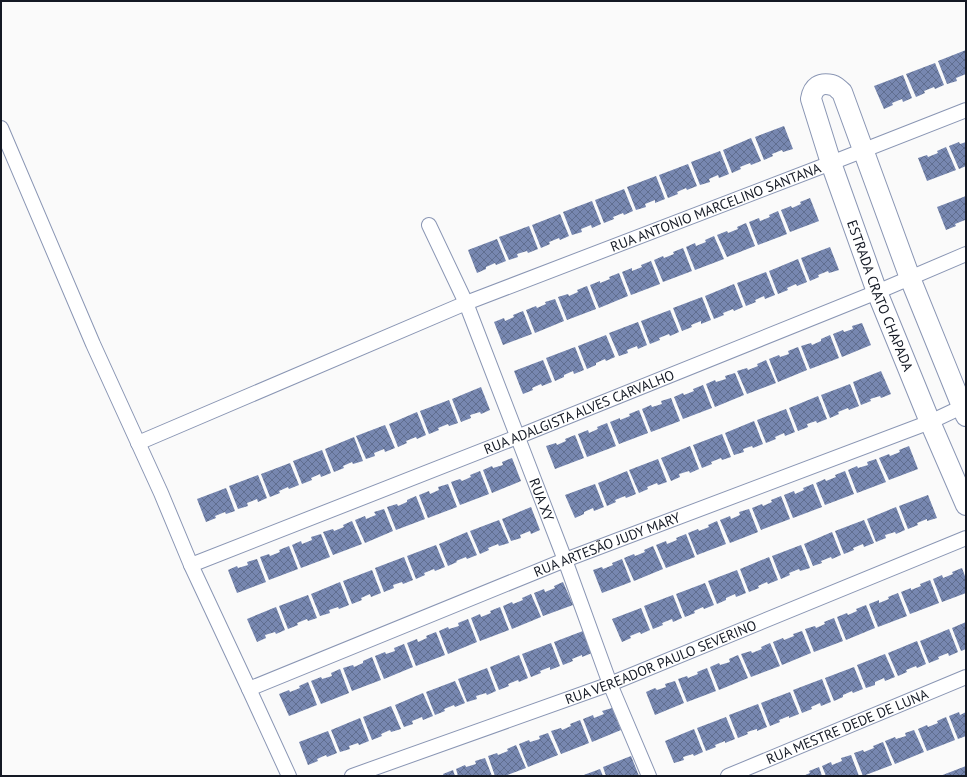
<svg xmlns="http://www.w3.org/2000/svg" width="967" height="777" font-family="'PT Sans',sans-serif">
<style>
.building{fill:url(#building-cross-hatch)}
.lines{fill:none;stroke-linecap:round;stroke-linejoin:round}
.street-casing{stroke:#8a96b4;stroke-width:16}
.secondary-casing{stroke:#8a96b4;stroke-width:22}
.street{stroke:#fff;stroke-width:14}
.secondary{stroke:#fff;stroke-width:20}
.labels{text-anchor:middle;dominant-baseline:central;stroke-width:4;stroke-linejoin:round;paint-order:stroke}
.street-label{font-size:14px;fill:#141924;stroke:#fafafa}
</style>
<defs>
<pattern id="building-cross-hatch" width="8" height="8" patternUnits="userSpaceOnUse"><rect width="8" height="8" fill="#7787b0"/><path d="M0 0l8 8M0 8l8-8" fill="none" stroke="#606e8f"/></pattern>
</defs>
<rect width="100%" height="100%" fill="#fafafa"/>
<path class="building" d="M966,50V74L956,78L957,81L947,84L938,61Z
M935,63L944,85L935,89L934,87L924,91L925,93L916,97L906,74Z
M903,75L912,98L903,102L902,99L892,103L893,105L884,109L874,86Z
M784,126L793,149L783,152L782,150L772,154L773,156L764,160L755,137Z
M751,138L761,161L751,165L750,163L740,167L741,169L732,173L723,150Z
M959,142L960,144L966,142V166L959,169L949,146Z
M946,147L956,170L927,181L918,158L927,155L928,157L938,153L937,151Z
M720,151L729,174L719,178L718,175L709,179L710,182L700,185L691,162Z
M688,164L697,186L687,190L686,188L677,192L678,194L668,198L659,175Z
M656,176L665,199L655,203V200L645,204L646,207L636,210L627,187Z
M624,189L633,211L624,215L623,213L613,217L614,219L604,223L595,200Z
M966,196V224L965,220L955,224L956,226L946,230L937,207Z
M810,198L819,221L790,232L781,210L791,206L792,208L801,204L800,202Z
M592,201L601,224L592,228L591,225L581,229L582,232L572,235L563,212Z
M778,211L787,234L758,245L749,222L759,218L760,221L770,217L769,215Z
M560,214L569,236L560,240L559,238L549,242L550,244L541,248L532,225Z
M746,223L755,246L727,257L717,235L727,231L728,233L738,229L737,227Z
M529,226L538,249L528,253L527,251L517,254L518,257L509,260L499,237Z
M714,236L724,259L695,270L686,247L695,243L696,246L706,242L705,240Z
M497,239L506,261L496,265L495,263L486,267V269L477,273L468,250Z
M830,247L839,270L829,273L828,271L818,275L819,277L810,281L801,258Z
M683,248L692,271L663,282L654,260L663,256L664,258L674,254L673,252Z
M798,259L807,282L797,286L796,284L787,288L788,290L778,294L769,271Z
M651,261L660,284L631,295L622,272L632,268V271L642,267L641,265Z
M766,272L775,295L765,299L764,296L755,300L756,302L746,306L737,283Z
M619,273L628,296L599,308L590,285L600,281V283L610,279L609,277Z
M734,284L743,307L734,311L733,309L723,313L724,315L714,319L705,296Z
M587,286L596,309L567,320L558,297L568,294L569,296L578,292L577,290Z
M702,297L711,320L701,324V321L691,325L692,327L682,331L673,308Z
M555,299L564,321L535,333L526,310L536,306L537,308L546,304L545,302Z
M670,310L679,332L670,336L669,334L659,338L660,340L650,344L641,321Z
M523,311L532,334L503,345L494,322L504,318L505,321L514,317L513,315Z
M638,322L647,345L638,349L637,346L627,350L628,353L619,356L609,333Z
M862,323L871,345L842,357L833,334L843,330L844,332L853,329L852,326Z
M606,335L615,357L606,361L605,359L596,363V365L587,369L578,346Z
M830,335L839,358L810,369L801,346L811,343L812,345L821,341V339Z
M575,347L584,370L574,374L573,371L564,375V377L555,381L546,358Z
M798,347L807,370L778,382L769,359L779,355L780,357L789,354L788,351Z
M543,360L552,382L542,386L541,384L532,388L533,390L523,394L514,371Z
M766,360L776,383L747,394L737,371L747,368L748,370L758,366L757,364Z
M881,371L891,394L881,398L880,396L870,399L871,401L861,405L853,382Z
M735,373L744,395L715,407L706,384L715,380L716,382L726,379L725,376Z
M850,384L859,406L849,410L848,408L838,412L839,414L830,418L821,395Z
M703,385L712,408L683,419L674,397L683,393L684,395L694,391L693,389Z
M481,387L490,410L481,414L480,412L470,415L471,418L461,422L452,399Z
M818,396L827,419L817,423L816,421L807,424L808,427L798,431L789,408Z
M671,398L680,421L651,432L642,409L651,405L652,407L662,404L661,401Z
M449,400L458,423L449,426L448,424L438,428L439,430L429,434L420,411Z
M786,409L795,432L785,436L784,433L775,437L776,439L766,443L757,420Z
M639,410L648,433L619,444L610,422L620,418V420L630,416L629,414Z
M417,412L426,435L417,439L416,437L406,441L407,443L398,447L389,424Z
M754,421L763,444L753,448L752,446L743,449L744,452L734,455L725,433Z
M607,423L616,446L587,457L578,434L588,430L589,433L598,429L597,427Z
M385,425L395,448L385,452L384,449L374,453L375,456L366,459L356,436Z
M722,434L731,457L722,460L721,458L711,462L712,464L702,468L693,445Z
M575,435L584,458L555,469L546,446L556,443L557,445L566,441L565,439Z
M354,437L363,461L353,464L352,462L343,466L344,468L334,472L325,449Z
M690,446L699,469L690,473L689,471L679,474L680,477L671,481L661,458Z
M909,446L918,469L889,480L879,458L889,454L890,456L900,452L899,450Z
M322,450L331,473L321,477L320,474L311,478L312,480L302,484L293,461Z
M512,458L521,481L492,493L483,470L492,466L493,468L503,465L502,462Z
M658,459L667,482L658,485L657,483L647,487L648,489L639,493L629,470Z
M876,459L886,482L857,493L848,470L857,466L858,468L868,465L867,462Z
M290,463L299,485L289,489L288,487L279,491L280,493L270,497L261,474Z
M480,471L489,494L460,505L451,482L460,479L462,481L471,477L470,475Z
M627,471L636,494L626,498L625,496L615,500L616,502L607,506L598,483Z
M845,471L854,494L825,505L816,483L825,479L826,481L836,477L835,475Z
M258,475L267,498L258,502L257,499L247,503L248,506L238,509L229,486Z
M448,484L457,507L428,518L419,495L429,491L430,494L439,490L438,487Z
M595,484L604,507L594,511L593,508L584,512V514L575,518L565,495Z
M813,484L822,507L793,518L784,495L794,491L795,494L804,490L803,488Z
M226,488L235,511L226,514L225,512L215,516L216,518L206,522L197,499Z
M928,495L937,518L927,521V519L917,523L918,525L908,529L899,506Z
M416,496L425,519L396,530L387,507L397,504L398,506L407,502V500Z
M781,496L790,519L761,530L752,508L762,504L763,506L772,502L771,500Z
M531,507L540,530L531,534L530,531L520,535L521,538L511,541L502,519Z
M896,507L905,530L896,534L895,532L885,535L886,538L876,542L867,519Z
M384,509L393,531L365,543L355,520L365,516L366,519L376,515L374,512Z
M749,509L758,532L730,543L720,520L730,516L731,519L740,515L739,512Z
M499,520L509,543L499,546L498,544L488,548L489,550L480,554L470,531Z
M864,520L874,543L864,547L863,544L853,548L854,550L844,554L835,531Z
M352,521L362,544L333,555L323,532L333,529L334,531L344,527L343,525Z
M717,521L726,544L697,555L688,533L698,529L699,531L709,527L708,525Z
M467,532L477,555L467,559L466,557L456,561L457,562L448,566L439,544Z
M832,532L841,555L832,559L831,557L821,561L822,563L813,566L804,544Z
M321,534L330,557L301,568L292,545L301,541L302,544L312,540L311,537Z
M686,534L695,557L666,568L656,545L666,541L667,544L677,540L676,538Z
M436,545L445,567L435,571L434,569L424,573L425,575L416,579L407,556Z
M801,545L810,568L800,571L799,569L789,573L790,575L781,579L772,556Z
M289,546L298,569L269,580L260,557L269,554L270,556L280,552L279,550Z
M653,546L663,569L634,581L624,558L634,554L635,556L645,552L644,550Z
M404,557L413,580L403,584L402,582L393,585L394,588L384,592L375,568Z
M769,557L778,580L768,584L767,582L758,586L759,588L749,592L740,569Z
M257,559L266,582L237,593L228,570L237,566L238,568L248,565L247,562Z
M622,559L631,582L602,593L593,570L602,567L603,569L613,565L612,563Z
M962,568L966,579V593L942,602L933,579L942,575L943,578L953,574L952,572Z
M372,570L381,593L371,597L370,594L361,598L362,600L352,604L343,581Z
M737,570L746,593L736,597L735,594L726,598V600L717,604L708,581Z
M930,580L939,603L910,614L901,592L911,588V590L921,586L920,584Z
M340,582L349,605L339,609L338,607L329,610L330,613L320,616L311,594Z
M563,582L573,605L543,616L534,593L544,589L545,592L555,588L554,586Z
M705,583L714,605L704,609L703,607L694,611L695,613L685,617L676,594Z
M898,593L907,616L878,627L869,604L879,600V603L889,599L888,597Z
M531,594L541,617L512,629L503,606L512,602L513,604L523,600L522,598Z
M308,595L317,618L308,621L307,619L297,623L298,625L288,629L279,606Z
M673,595L682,618L673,622L672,619L662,623L663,625L653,629L644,606Z
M866,605L875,628L846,640L837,617L847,613L848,615L857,611L856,609Z
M276,607L285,630L276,634L275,632L265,635L266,638L257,642L247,619Z
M500,607L509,630L480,641L471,618L480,614L481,617L491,613L490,611Z
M641,608L650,630L641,634L640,632L630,636L631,638L622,642L612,619Z
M834,618L843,641L814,652L805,629L815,626L816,628L825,624L824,622Z
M468,619L477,642L448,654L439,631L448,627L449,629L459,626L458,623Z
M966,622V649L961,651L952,628Z
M949,629L958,652L949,656L948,653L938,657L939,659L929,663L920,641Z
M583,631L592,653L582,657V655L572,659L573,661L563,665L554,642Z
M802,631L811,653L782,665L773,642L783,638L784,640L794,636L793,634Z
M436,632L445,655L416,666L407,643L417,639L418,642L427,638L426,636Z
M917,641L926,664L917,668L916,666L906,670L907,672L898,676L888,653Z
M551,643L560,666L550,670V667L540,671L541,673L531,677L522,654Z
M770,643L780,666L751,677L741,654L751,651L752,653L762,649L761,647Z
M404,644L413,667L384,679L375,656L385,652L386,654L395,651L394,648Z
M885,654L895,677L885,681L884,678L875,682V685L866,688L857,665Z
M519,655L528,678L519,682L518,680L508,684L509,686L499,690L490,667Z
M738,655L748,678L719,690L710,667L719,663L720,665L730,662L729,659Z
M372,657L381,680L352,691L343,668L353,665L354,667L363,663V661Z
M854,667L863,689L853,693L852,691L843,695V697L834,701L825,678Z
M487,668L496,691L487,695L486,693L476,696L477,699L467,702L458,679Z
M707,668L716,691L687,702L678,679L687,676L688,678L698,674L697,672Z
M340,669L349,693L321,704L311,681L321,677L322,679L332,676L331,673Z
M822,679L831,702L821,706L820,703L811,707L812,709L802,713L793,690Z
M455,681L465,703L455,707L454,705L444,709L445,711L435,715L426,692Z
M675,681L684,703L655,715L646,692L655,688L657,690L666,687L665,684Z
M308,682L317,705L289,716L279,694L289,690L290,692L300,688L299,686Z
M790,692L799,714L789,718V716L779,720L780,722L770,726L761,703Z
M423,693L433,716L423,720L422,717L412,721L413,724L404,727L395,705Z
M758,704L767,727L757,731V729L747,732L748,734L738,738L729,715Z
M391,706L401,729L391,732L390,730L381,734L382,736L372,740L363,717Z
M612,708L621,730L592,742L583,719L593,715L594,718L604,714L602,711Z
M959,712L960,715L966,712V736L958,739L949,716Z
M726,717L735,739L725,743V741L715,745L716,747L706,751L697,728Z
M946,717L955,740L927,751L918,729L927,725L928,727L938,723L937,721Z
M360,718L369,741L359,745L358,743L349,746L350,749L340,752L331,730Z
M580,720L589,743L561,754L551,731L561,728L562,730L571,726L570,724Z
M694,729L703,752L694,756L693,754L683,757L684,760L674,763L665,741Z
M914,730L924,752L895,764L885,741L895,737L896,739L906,736L905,733Z
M328,731L337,753L327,757L326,755L317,759L318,761L308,765L299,742Z
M548,733L558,755L528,767L519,744L529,740L530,742L540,739L539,736Z
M883,742L892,765L863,776L854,753L863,750L864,752L874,748L873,746Z
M516,745L526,768L505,776H495L488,756L497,753L498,755L508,751L507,749Z
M851,755L859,776H826L822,766L831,762L832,765L842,761L841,758Z
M631,756L639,776H606L603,767Z
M485,758L492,776H458L456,769L465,765L466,767L476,764L475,761Z
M966,766V776H940Z
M819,767L822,776H803L810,773L809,771Z
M600,769L603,776H581Z
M453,770L455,776H444L443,774Z"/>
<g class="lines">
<g class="street-casing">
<g id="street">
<path d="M1,128L93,344L161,493L191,565L249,689L289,776"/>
<path id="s1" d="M429,225L466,303L565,560L610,684L649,776"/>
<path id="s2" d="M138,443L466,303L831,163L966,110"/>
<path id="s3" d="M191,565L517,437L877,292L966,254"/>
<path id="s4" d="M249,689L565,560L930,422L966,405"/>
<path id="s5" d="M352,776L610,684L966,538"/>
<path id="s6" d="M728,776L966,677"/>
</g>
</g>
<g class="secondary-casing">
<g id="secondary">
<path id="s7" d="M966,416L910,278L842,92C839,90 835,85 832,85C820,82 813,87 811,99L831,163L877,292L930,422L966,505"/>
</g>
</g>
<use href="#street" class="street"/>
<use href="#secondary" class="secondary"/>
</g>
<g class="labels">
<g class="street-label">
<text stroke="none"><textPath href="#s2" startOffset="624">RUA ANTONIO MARCELINO SANTANA</textPath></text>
<text stroke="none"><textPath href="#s7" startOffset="597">ESTRADA CRATO CHAPADA</textPath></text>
<text stroke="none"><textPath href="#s3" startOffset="417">RUA ADALGISTA ALVES CARVALHO</textPath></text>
<text stroke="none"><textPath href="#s1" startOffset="297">RUA XY</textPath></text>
<text stroke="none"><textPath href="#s4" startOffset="386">RUA ARTESÃO JUDY MARY</textPath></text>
<text stroke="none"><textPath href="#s5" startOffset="329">RUA VEREADOR PAULO SEVERINO</textPath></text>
<text stroke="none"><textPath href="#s6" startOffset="129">RUA MESTRE DEDE DE LUNA</textPath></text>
</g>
</g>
<rect width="967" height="777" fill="none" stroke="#141924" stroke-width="4"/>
</svg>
